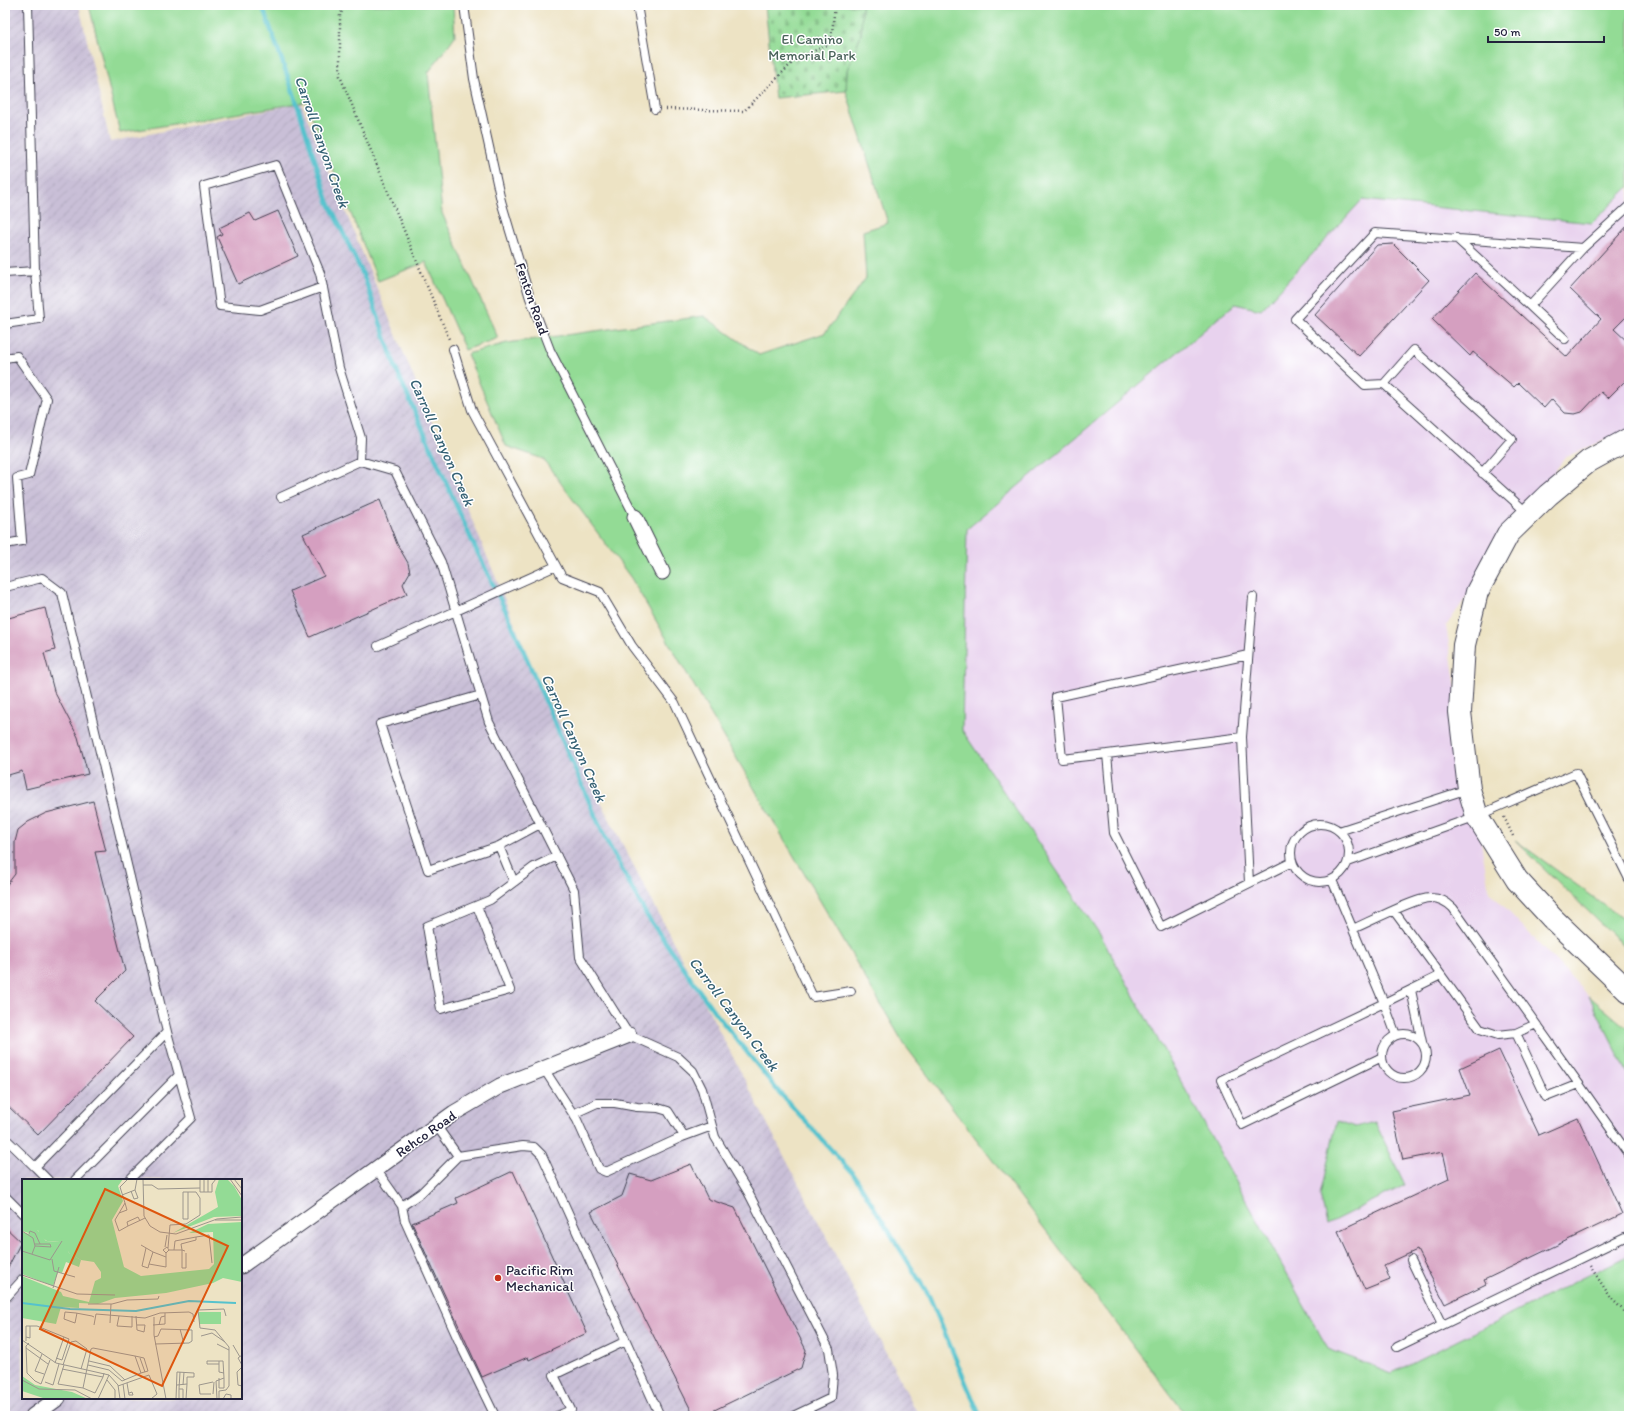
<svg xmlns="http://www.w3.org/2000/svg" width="1634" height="1421" font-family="Itim,sans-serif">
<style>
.built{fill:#e8d2ee}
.industrial{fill:url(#industrial-furrows);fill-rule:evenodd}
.grass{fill:#93db95;stroke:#5a7e68}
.cemetery{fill:url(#cemetery-stones);stroke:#5a7e68}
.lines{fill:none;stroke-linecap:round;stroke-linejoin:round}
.stream{stroke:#55c2cd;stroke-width:4.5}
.building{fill:#d59fc0}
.lane-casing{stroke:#403f50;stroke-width:10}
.street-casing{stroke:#403f50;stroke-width:17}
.secondary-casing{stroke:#403f50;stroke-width:24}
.path{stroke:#403f50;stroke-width:2.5;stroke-dasharray:1 3;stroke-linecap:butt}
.lane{stroke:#fff;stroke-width:8}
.street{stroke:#fff;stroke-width:15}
.secondary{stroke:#fff;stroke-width:22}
.poi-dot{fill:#c8321e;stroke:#fff;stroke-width:1.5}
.labels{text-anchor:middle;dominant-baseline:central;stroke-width:3;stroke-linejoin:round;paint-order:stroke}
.park-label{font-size:14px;fill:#4a635a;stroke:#fff}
.street-label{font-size:14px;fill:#22223b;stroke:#fff}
.poi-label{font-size:14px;fill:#22223b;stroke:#fff;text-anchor:start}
.water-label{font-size:15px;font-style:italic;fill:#366275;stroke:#fff}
.inset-river{fill:none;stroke:#55c2cd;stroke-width:2}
.inset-road{fill:none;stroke:#9c968d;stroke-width:1}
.view{fill:#de560e;fill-opacity:0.15;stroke:#de560e;stroke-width:2}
.inset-edge{fill:none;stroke:#22223b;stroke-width:2}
</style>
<defs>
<pattern id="industrial-furrows" width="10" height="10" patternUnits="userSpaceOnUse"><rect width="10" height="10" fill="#c9bfd7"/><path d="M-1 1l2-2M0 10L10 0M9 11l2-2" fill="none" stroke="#aca4b9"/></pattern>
<pattern id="cemetery-stones" width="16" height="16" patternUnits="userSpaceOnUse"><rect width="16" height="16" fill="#93db95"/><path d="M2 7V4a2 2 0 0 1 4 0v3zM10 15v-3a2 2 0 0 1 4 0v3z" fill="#7ebc81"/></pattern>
</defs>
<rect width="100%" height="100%" fill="#fff"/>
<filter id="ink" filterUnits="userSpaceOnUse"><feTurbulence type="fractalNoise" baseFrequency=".025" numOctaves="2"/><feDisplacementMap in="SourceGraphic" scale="8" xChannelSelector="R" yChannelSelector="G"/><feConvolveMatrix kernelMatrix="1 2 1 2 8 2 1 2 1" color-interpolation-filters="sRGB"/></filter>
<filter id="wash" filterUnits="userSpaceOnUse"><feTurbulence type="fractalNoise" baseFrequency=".012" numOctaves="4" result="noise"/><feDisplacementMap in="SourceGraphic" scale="16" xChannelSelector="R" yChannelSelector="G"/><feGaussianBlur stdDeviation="0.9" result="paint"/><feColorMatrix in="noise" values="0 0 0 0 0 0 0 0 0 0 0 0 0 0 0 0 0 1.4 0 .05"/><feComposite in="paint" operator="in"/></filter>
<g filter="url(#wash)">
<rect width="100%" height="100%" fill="#ede3c4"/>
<path class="built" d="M1629,187V430L1565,457L1446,626L1489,891L1589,996L1629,1076V1255L1392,1373L1328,1350L1101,936L962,731L966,529L1235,304L1261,310L1362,200L1592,223Z"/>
<path class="industrial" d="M5,5H79L110,142L301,103L539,683L919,1416H5ZM23,1180H241V1398H23Z"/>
<path class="grass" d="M89,5H453L455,36L428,73L442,213L498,338L465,350L426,262L378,281L306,102L120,133Z
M862,5H1629V187L1592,223L1362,200L1261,310L1235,304L967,529L962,730L1101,936L1328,1349L1392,1373L1629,1255V1416H1187L904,1044L631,578L543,459L506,446L467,354L507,343L704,316L759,355L825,333L866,278L863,231L888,223L846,91L847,70L861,34Z
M1515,840L1629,923V951Z
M1589,996L1629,1030V1076Z
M1337,1121L1355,1127L1375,1122L1405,1185L1327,1224L1320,1195Z"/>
<path class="cemetery" d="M765,5H862L861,34L847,70L846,91L775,98Z"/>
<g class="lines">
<path class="stream" d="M262,5L294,94L328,201L365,279L396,369L472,541L510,620L605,838L647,916L713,1010L778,1091L854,1175L929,1296L980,1416"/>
</g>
<g id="blocks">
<path class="building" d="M278,211L298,256L238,284L217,237L222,234L219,228L250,213L255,221Z
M1629,224V314L1614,329L1629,343V377L1608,398L1601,392L1582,412L1575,414L1565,413L1552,399L1544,408L1518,383L1514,387L1473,352L1470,356L1432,319L1475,273L1567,357L1601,319L1570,289Z
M1393,244L1429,280L1359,356L1315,315L1377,245Z
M380,500L397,544L408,563L410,572L403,584L407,594L310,637L290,591L324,576L303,534Z
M45,608L55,650L44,653L54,691L78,737L88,774L26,789L22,771L5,776V619Z
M93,801L106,851L95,852L125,971L95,1001L133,1037L38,1135L5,1103V887L15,874V842L18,830L28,822L46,813Z
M1499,1050L1539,1135L1578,1118L1622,1214L1484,1280L1486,1284L1445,1304L1417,1250L1384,1265L1390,1280L1365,1290L1338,1231L1449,1179L1443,1152L1403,1160L1392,1111L1470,1095L1460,1068Z
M691,1164L708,1199L735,1208L806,1350L801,1368L702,1416H694L591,1212L622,1196L630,1174L651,1180Z
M513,1171L587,1333L529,1360L528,1357L482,1377L412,1223L458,1203L456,1198Z
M5,1227L21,1242L5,1273Z"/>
</g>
</g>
<g filter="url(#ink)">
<use href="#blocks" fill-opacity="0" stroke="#403f50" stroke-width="1"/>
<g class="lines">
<g class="lane-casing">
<path id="lane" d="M464,5L474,79L501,201L530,298L550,350L635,517
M637,5L655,109
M1456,238L1530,306L1583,248
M5,273L35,271
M323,287L260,310L220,306L204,186L276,165L320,273L339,368L361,438L360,461
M1530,306L1565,339
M5,324L39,319L35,271L28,5
M453,349L472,410L562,577L600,592L632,646L675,703L813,997L851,991
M5,358L17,356L47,399L29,475L17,478L22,541L5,544
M1384,384L1365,385L1295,319L1375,233L1583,248L1629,206
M1482,473L1512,439L1414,350L1384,384L1513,500L1528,514
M281,497L360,461L395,471L441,562L489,722L574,890L580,957L629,1035L678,1057L693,1071L702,1089L715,1137L748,1192L829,1349L833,1375L831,1398L793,1416
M5,587L42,578L62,593L167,1032L35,1167L5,1138
M378,646L556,566
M481,695L380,724L428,870L499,846L540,824
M1242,737L1253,597
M1107,754L1062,759L1056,697L1248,655
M1291 853a29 29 0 1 1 58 0a29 29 0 1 1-58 0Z
M1339,831L1468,789
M499,846L514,882
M1348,862L1477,816L1576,773L1629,879
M1332,880L1384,1003L1441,975L1480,1029L1498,1035L1516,1033L1546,1097L1579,1084L1629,1155
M1249,883L1242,737L1107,754L1114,833L1161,927L1292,862
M477,906L510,990L441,1009L427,926L490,900L534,867L557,856
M1394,911L1441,975
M1353,929C1369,922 1417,897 1431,898C1441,898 1447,902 1453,908L1579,1084
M1411,990L1422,1042
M1516,1033L1536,1024
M1382 1056a22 22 0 1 1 44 0a22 22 0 1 1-44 0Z
M1382,1057L1242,1125L1221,1080L1384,1003L1396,1035
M544,1069L577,1120L599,1169L606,1172L682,1137L712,1126
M573,1114L597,1103H615L637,1107L658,1108L668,1111L684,1136
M436,1125L458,1156L523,1146L534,1147L542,1155L660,1416
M35,1167L48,1180
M376,1169L402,1206L405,1221L461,1346L495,1416
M75,1180L178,1076
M129,1180L191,1118L167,1032
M5,1196L23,1214
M402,1206L421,1193L458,1156
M1411,1260L1442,1325
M5,1299L23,1279
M1397,1347L1629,1235
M557,1416L571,1410L554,1375L626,1341"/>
</g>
<g class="street-casing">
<path id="street" d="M635,517L662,572
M241,1266L454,1113L500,1086L629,1035
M33,1416L58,1398"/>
</g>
<g class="secondary-casing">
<path id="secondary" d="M1629,439L1589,461L1548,495L1508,534L1477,592L1464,645L1460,712L1469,789L1477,816L1517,880L1552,918L1629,992"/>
</g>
<path class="path" d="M346,5L340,15V76L449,339
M666,109L744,111L795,60L831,43L835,5
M1629,325V326
M1504,817L1513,836
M1590,1266L1611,1298L1629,1316
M1606,1416H1615"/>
<use href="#lane" class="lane"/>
<use href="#street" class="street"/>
<use href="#secondary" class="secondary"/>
</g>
</g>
<circle class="poi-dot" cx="498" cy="1278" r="4"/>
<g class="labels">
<g class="park-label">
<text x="812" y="39">El Camino<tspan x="812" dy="16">Memorial Park</tspan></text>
</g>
<g class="street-label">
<text transform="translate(532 299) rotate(71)">Fenton Road</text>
<text transform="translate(426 1134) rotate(-35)">Rehco Road</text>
</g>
<g class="poi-label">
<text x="506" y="1270">Pacific Rim<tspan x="506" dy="16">Mechanical</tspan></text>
</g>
<g class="water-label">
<text transform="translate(322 142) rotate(71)">Carroll Canyon Creek</text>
<text transform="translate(442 442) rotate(66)">Carroll Canyon Creek</text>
<text transform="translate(574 738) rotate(66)">Carroll Canyon Creek</text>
<text transform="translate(734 1014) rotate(53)">Carroll Canyon Creek</text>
</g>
</g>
<g transform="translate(22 1179)">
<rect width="220" height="220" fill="#ede3c4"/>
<path d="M0,0H101L96,7L101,22L90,41L102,88L119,97L187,90L192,85L191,53L167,54L186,45L220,43V103L201,99L191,104L144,114L93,119L76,125L57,124V129L39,128L34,145L0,139V97L39,113L41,117L67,123L73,102L79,99V93L72,83L59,81L48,75L37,60L38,63L25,62L18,57L16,51L7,54L0,52ZM197,0H205L212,7L220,21V37L192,38L151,54L196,28L193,13ZM0,197L13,206L50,213L66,220H24L0,212Z" fill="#93db95"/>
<path d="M9,48H13L24,62L37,63V60L41,59L47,74L59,81L57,88L44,83L40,94L36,93L31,107L0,95V53L7,55ZM177,133H199V145H177Z" fill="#93db95"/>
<path class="inset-river" d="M0,124L48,130L114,132L167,122L214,124"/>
<path class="inset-road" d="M121,0L122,37L128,47L138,53L154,55L195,40L220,38M178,0V13H190V5L194,0M182,0V13M186,0V13M208,0L220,17M212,0L220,10M121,6H130L136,10L178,9M109,12L112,20L116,19L113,11M100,16L113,11L115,0M97,34L105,31L103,24M193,41H220M118,42L116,38L105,43L106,47L121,40L123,39M106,47L97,52L93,41L103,24L98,8L106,0M0,52L11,59L13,67L10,75M7,55L8,52L13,54L18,65M119,66L131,73M13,67L29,68L28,65H13M143,68L145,56M124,69L120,87L126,89L127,85M146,69L148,46L164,45L178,36V19L174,13H161V40H166V13M147,71L144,74L141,71L145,68L147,71H160L159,65L174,61V58L187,56L190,84M152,71L153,62L174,58M0,72L28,81L40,62M163,72L160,71V89H164V74M144,74V88L127,85L131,73L144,78M30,80L32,92L53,98M0,96L55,115L93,116M31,109L37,88M66,125H90L105,121L136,120L137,117M55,134L53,144L42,140L43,133L54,134L70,137L72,138M97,137L95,147L110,148V137M114,137L115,151L122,153L123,146H115M132,138V156L144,220M88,144L89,125M72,146L74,135L123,139L138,134L167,133L171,135L172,143M131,146L143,145V134M137,146L139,138L143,137M158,150L162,165M179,157L190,154L203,163M4,158L8,159V147M132,158L136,157L139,150L170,151V162L167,164L133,165M0,161L34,184L87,196L96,206L98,220M4,162V147H15L47,160L40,181L34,179M7,164L4,167L5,194L13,202L19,205L28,181M195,165L207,171M211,166L218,178M0,168V188M4,169L26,185M20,175L13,192L22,195M220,176L216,179L220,186M113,177L122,179L126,192L119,194M118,179L123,193M67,182L88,187L103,201M33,184L42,158M197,185V193L202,194M41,186L49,163L54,162L65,170L59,190M42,186L36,205L61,209L69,170L71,169L113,177L119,194L100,202L87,191L66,186M220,188L215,193L216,206L220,207M40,190L81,198L82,194M197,199V209H202V199M0,201L17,210L53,211L70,220M85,201L93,211V220M23,203L31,206L37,185M105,204L107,216H111L110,213L107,214M101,205L103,220M161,206L162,193M96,207L127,196L135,215L129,220M61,209L73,214L81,198M157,210L158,193M189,215H178L177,206L191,203M191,215L192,203M76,220L87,196M154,220L155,193L172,194V198H165V205L155,206M157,220V210H161V220M164,220L165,205M195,220L194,202L202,199L201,182H185V185H197V182M197,220V212L204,211L207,207V168L193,151L178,149L176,131L202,130L204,137M201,220L204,215L209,216V220"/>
<path class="view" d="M83,10L206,67L140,207L18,150Z"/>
<rect width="220" height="220" class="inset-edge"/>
</g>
<rect width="1634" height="1421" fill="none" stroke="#fff" stroke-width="20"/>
<path d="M1488 36v6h116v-6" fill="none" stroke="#22223b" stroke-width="2"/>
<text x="1494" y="36" font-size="12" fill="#22223b" stroke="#ffffff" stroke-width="3" paint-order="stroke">50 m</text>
</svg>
